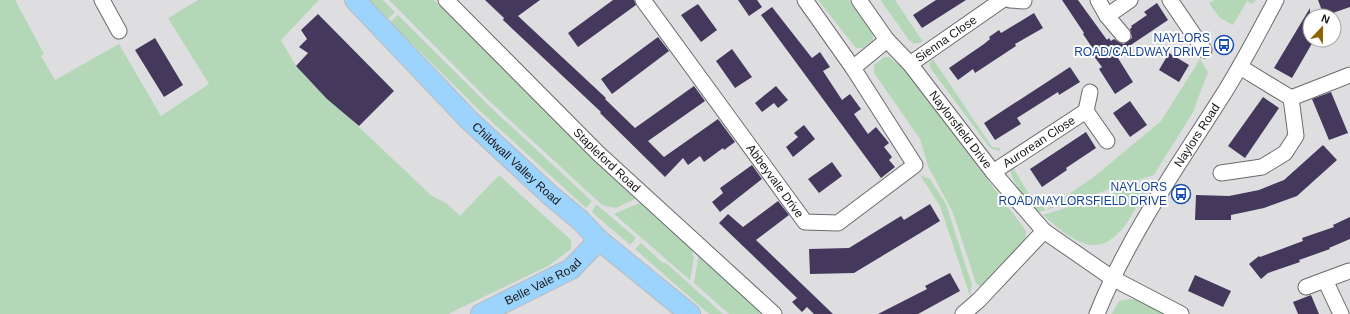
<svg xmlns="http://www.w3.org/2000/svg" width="1350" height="314" font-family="Helvetica,sans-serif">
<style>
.green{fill:#b4d8b7}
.building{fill:#45385d}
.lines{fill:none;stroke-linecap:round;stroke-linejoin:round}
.minor-casing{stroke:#6a696c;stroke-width:17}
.major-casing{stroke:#b9b9b9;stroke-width:22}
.minor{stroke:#fff;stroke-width:15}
.major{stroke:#9cd4fd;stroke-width:20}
.labels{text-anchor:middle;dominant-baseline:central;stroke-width:4;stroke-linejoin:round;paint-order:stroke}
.transit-label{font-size:12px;fill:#164399;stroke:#fff;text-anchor:end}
.street-label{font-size:12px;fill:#161617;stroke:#fff}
</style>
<rect width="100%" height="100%" fill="#dedee1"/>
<path class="green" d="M0,0H15L44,54L41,56L55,80L119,44L161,116L209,84L168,18L198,0H319L281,40L296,66L308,79L432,196L446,203L460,216L499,175L571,240V249L548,266L448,314H0Z
M370,0H383L395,12L388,19Z
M389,0H434L562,128L639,197L616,208L602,205L485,97Z
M818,0H849L873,33V40L863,48H856Z
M882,0H895L923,42L914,44L909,40L881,1Z
M1215,0H1256L1252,4L1247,1L1233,25L1220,18L1209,3Z
M398,15L488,105L592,201L586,208L480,111L390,22Z
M884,57H889L899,65H902L1026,231L1025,242L985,291L976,283L953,213L928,166L920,139L874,73V65Z
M933,59L992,147L999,148L1001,150L999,151L990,148L931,69L929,64Z
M1200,59L1208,72L1193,112L1154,175L1046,210L1095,176L1161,121Z
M1011,169H1014L1030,196L1046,210L1039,212C1032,204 1008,179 1011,169Z
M920,175L930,179L946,204L972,285L970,296L940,206Z
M1151,181C1147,192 1139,203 1133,213C1104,263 1079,247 1043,215Z
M644,201L691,245L694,258L690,280L614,214Z
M596,204L636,238L630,245L592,212Z
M641,243L663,263H666L723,314H709L635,249Z
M699,252L760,311L759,314H729L694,283Z
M1136,297L1163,311L1164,314H1112L1119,301L1130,299L1134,300Z"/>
<path class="building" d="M485,0H540L518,16L606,98L605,99L635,128L694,86L705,101L648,141L664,157L718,119L735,142L724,150L723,148L704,162L700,156L688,165L683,158L665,177L600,113L601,112L503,20L504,18Z
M613,0H634L636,5L578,47L568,33Z
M738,0H757L762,7L749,16Z
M936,0H966L922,28L913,15Z
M1062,0H1078L1107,40L1109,38L1111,41L1114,39L1120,43L1124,44L1132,38L1130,29L1132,27L1131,26L1147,15L1144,12L1157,3L1168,20L1116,55L1133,82L1115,94L1099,69L1102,67L1090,51L1093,49L1083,34L1084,33Z
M1318,0H1350V7L1324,16Z
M698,4L717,30L701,42L681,15Z
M772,7L812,58L820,52L830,67L823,71L842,100L850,94L861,109L854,114L868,134L876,127L889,143L884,147L892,157L889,160L895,167L881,178L761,15Z
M1310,8V40H1314L1292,78L1274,68Z
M1034,13L1043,28L1015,44L1016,46L975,73L973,69L958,80L949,68L984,44L990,39L989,37L999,30L1001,33Z
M318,14L394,91L359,126L327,99L296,66L308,53L299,47L307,39L301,30Z
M658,37L669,51L612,94L601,79Z
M155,38L183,85L164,97L135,50Z
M732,49L752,77L735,88L716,61Z
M1169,53L1189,65L1179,82L1159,70Z
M1070,67L1080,82L1059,95L1058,92L1017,118L1021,124L995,140L984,123Z
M776,86L788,100L778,108L774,103L762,112L755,103Z
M1331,92L1348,133L1329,140L1312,99Z
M1263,97L1279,108L1245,158L1228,146Z
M1130,101L1147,125L1130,137L1113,113Z
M804,125L815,139L793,157L786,147L798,137L794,133Z
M1086,132L1096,148L1066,168L1067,170L1042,187L1030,169Z
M1323,145L1337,160L1297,196L1264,208L1231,215V220H1195L1196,195L1229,196L1259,190L1284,180Z
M832,162L842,176L819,193L808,179Z
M752,165L762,179L720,212L712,202L723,193L720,188Z
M778,201L789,215L756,240L833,314H814L807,307L802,312L792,302L797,298L719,223L728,214L743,227Z
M930,204L940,221L854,273L810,274L809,249L849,248L901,216L904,220Z
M1350,217V239L1329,248L1330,249L1299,260L1300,262L1268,273L1261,279L1249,264L1259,256L1260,257L1303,241L1302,238L1334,227L1333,225Z
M950,273L960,291L918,314H878L927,289L925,286Z
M1195,275L1231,291L1223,307L1188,291Z
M1311,295L1319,314H1298L1293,302Z"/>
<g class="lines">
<g class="minor-casing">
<g id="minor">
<path d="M102,0L119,31"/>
<path id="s1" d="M446,0L599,154L774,314"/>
<path id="s2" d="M643,0L805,222L838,223L915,165L853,68L887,40"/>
<path d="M805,0L853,68"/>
<path id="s3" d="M859,0L887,40L910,64L993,172L1044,231L1112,278L1181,314"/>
<path d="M1010,0L1024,1"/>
<path d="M1098,0L1107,16L1123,35"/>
<path d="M1170,0L1204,50"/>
<path d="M1107,16L1130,0"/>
<path id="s4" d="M910,64L1002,0"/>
<path d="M1090,92L1086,111L1107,141"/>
<path d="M1291,98L1350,75"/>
<path id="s5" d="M993,172L1086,111"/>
<path d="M1221,173L1262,167L1285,153L1296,136L1291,98L1240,67"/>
<path d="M1325,280L1341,314"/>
<path d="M1306,287L1349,271"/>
<path d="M963,314L979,300L1044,231"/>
<path id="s6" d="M1097,314C1129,234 1180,163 1226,90C1244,61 1260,30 1276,0"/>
</g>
</g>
<g class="major-casing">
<g id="major">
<path id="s7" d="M355,0L469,120L550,195L580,220L599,240L690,314"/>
<path id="s8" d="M481,314L571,269L599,240"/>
</g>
</g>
<use href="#minor" class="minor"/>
<use href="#major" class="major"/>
</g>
<defs>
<g id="bus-ring" transform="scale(1)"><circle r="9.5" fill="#fff" stroke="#1a4fb4" stroke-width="1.5"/><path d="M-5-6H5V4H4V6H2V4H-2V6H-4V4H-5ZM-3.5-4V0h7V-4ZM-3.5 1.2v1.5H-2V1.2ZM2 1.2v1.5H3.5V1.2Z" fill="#1a4fb4"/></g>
</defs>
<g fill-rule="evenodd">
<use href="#bus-ring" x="1224" y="45"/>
<use href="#bus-ring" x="1181" y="194"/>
</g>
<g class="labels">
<g class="transit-label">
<text x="1210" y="38">NAYLORS<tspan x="1210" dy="14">ROAD/CALDWAY DRIVE</tspan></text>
<text x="1167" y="187">NAYLORS<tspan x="1167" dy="14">ROAD/NAYLORSFIELD DRIVE</tspan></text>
</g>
<g class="street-label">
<text stroke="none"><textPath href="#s4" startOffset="44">Sienna Close</textPath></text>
<text stroke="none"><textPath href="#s3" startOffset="165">Naylorsfield Drive</textPath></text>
<text stroke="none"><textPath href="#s6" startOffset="205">Naylors Road</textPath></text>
<text stroke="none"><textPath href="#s5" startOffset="55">Aurorean Close</textPath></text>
<text stroke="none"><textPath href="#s1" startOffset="227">Stapleford Road</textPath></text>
<text stroke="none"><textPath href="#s7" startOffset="230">Childwall Valley Road</textPath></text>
<text stroke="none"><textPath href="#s2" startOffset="224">Abbeyvale Drive</textPath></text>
<text stroke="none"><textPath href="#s8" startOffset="70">Belle Vale Road</textPath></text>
</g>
</g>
<g transform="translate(1322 28) rotate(22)"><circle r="19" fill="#ffffff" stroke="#a2a2a2"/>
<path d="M0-3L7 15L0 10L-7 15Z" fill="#8c6305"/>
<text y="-6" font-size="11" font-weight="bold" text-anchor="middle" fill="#161617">N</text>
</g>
</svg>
